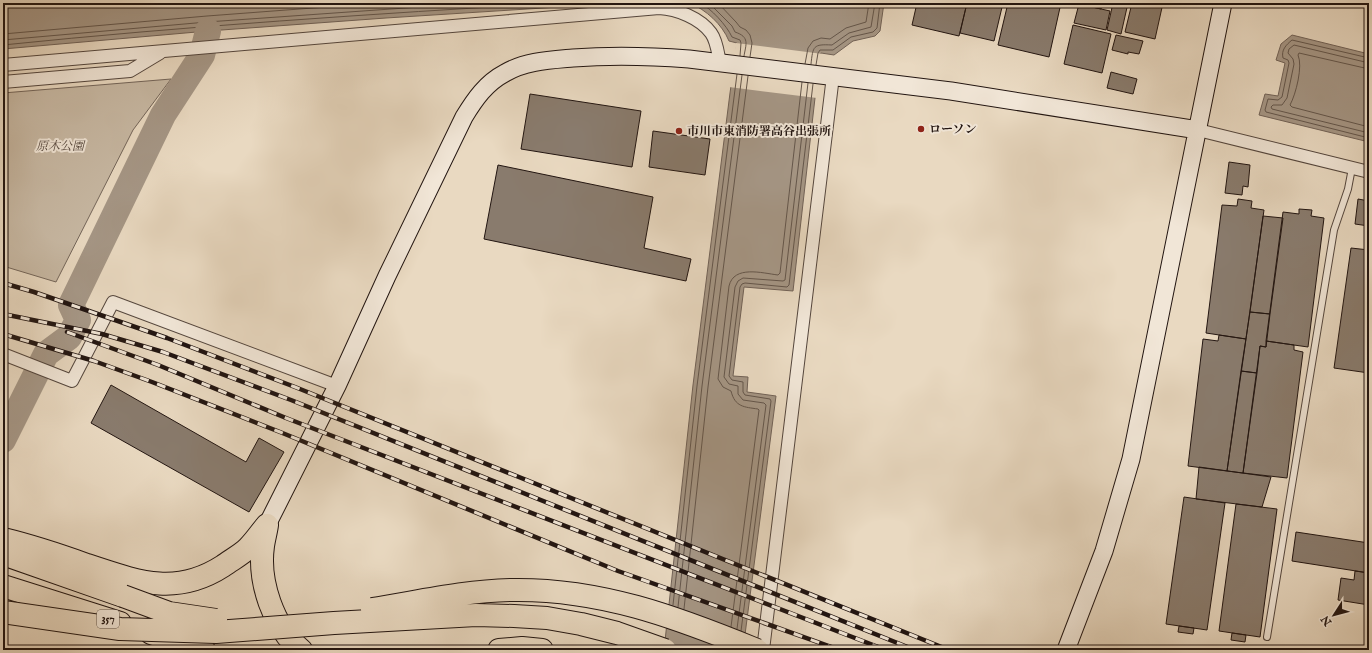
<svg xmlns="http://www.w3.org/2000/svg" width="1372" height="653" font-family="'IM FELL English','Noto Serif JP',serif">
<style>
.green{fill:#c7b8a3;stroke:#74665a}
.water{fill:#a59685;stroke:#716257}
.pier{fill:#e9d9c1}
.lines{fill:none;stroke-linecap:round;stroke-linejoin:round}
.shore{stroke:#64564b;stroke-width:1}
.river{stroke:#a59685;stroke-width:26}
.building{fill:#897b6d;stroke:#221511}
.lane-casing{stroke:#54463d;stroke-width:8}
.street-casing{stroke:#54463d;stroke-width:14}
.secondary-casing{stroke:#221511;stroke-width:19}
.highway-casing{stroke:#221511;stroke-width:24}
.lane{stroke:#f1e6d7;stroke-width:6}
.street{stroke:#f1e6d7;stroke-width:12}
.secondary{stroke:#f1e6d7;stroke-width:17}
.highway{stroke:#e9d9c1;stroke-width:22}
.rail-casing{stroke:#221511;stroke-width:4.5}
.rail{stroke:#f1e6d7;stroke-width:3;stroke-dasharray:9;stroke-linecap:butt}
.highway-bridge-casing{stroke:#221511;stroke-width:24;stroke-linecap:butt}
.highway-bridge{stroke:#e9d9c1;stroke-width:22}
.poi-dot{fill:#8f2418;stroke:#f1e6d7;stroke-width:1.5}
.labels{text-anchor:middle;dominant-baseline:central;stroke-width:4;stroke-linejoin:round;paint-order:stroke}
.shield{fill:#f1e6d7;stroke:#60544c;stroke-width:1}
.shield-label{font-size:11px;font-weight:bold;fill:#221511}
.poi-label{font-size:12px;font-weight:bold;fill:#221511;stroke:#f1e6d7;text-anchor:start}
.park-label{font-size:12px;font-style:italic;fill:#54463d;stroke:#f1e6d7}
</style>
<rect width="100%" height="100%" fill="#e9d9c1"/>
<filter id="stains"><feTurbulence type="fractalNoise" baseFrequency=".005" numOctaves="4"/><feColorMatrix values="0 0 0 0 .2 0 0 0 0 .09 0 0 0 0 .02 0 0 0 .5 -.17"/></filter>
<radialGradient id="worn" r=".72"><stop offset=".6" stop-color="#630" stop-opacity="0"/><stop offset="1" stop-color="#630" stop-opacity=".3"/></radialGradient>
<path class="green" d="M171,79L133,130L56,282L3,266V93Z"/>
<path class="water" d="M3,3H622L386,18L208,31L3,49Z
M690,3H884L880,31L875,36L853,41L834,55L821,53L815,98L793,291L744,287L733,376L748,377L747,392L776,396L743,650H664L693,385L730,93L737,43L729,41C722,24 706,10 690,3Z
M1292,35L1369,54V142L1259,115L1265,94L1278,96L1285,63L1276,60L1281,44Z"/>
<path class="pier" d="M736,43L823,54L817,98L729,87Z"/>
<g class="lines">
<path class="shore" d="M700,3C711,8 727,26 732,37L740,40L741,43L740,56
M709,3L732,26L735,32C750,37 746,44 744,56
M718,3L736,22L740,27L746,30L750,35L752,43L750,57
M3,34L207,16L379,3
M3,40L207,22L476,3
M3,45C187,26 372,14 557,3
M1369,58L1292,40C1286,45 1281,50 1283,58L1288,60L1289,63L1282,97L1278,100L1268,99L1265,110L1266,112L1369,138
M1369,63L1294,45L1289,49L1288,53L1293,59L1294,64L1287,98L1282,105H1273L1271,107L1272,109L1369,133
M805,64L808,48L813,41L821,38L830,39L846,28L866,22L869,3
M811,64C813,46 813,44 832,45L849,33L871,27L875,3
M816,65L818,53L820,50H833L851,37L873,32L877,28L880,3
M1369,69L1299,53L1298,55C1303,66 1296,94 1290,105L1292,107L1369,127
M673,605L697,386L737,74
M678,607L702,386L742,75
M684,609L708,387L748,76
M731,627L759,410L758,409C744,407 735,407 731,391L723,387L718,379L729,286C734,265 762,273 778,275L780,273L802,82
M737,629L766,405L764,403L743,400L738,394V386L729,384L724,377L735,287L738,281L743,278L783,281L785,280L808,83
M741,631L771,401L770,399L745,395L743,392V382L732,380L729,376L740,287L742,284L745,283L787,287L789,285L813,84"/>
<path class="river" d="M3,440L46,354L69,337L78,320L71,305L163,115L202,55L208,31"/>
</g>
<path class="building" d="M917,3H967L959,36L912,25Z
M967,3H1003L994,41L960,33Z
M1008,3H1061L1049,57L998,45Z
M1084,3H1103L1101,9L1083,5Z
M1113,3H1128L1121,34L1107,30Z
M1132,3H1163L1155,39L1125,32Z
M1079,4L1110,11L1106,30L1074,23Z
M1073,25L1111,34L1102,73L1064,64Z
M1116,35L1143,41L1139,54L1128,52V54L1112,50Z
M1111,72L1137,79L1133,94L1107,88Z
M530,94L641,111L632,167L521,149Z
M653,131L710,139L705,175L649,167Z
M1229,162L1250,165L1248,187L1243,186L1242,195L1225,193Z
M498,165L653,197L644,248L691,259L686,281L484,239Z
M1238,199L1252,201L1251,208L1264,210L1246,339L1206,333L1222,205L1237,206Z
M1358,199L1369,201V226L1355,224Z
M1299,209L1312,210L1311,216L1324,218L1308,347L1266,341L1283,212L1299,214Z
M1263,216L1283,218L1270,314L1250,312Z
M1351,248L1369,250V373L1334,368Z
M1250,312L1270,314L1266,347L1260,346L1257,373L1241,371Z
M1219,335L1246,339L1227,471L1188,466L1203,339L1218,341Z
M1266,341L1294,345V350L1303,352L1287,478L1243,473L1260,346L1266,347Z
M1241,371L1257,373L1243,473L1227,471Z
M111,385L246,462L259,438L284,452L249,512L91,423Z
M1199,467L1271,477L1262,507L1196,499Z
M1184,497L1225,503L1207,630L1166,624Z
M1236,504L1277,509L1260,637L1219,631Z
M1296,532L1369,543V573L1292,561Z
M1355,571L1369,573V605L1338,600L1341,578L1354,580Z
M1179,626L1194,628L1193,634L1178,632Z
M1232,633L1246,635L1245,642L1231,640Z"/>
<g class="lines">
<g class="lane-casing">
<path id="lane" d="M1267,637L1334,230L1348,189L1352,168"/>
</g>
<g class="street-casing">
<path id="street" d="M3,65L659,8C677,9 700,18 711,33C717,41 718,54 720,63
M3,82L130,71L160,53
M1198,130L1369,172
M3,354L72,381L113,302L337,386
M763,650L833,76"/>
</g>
<g class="secondary-casing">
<path id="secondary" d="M267,525L337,386L387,276L464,117C475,99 486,83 505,73C525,61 550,60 573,58C612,55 650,56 689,59L951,91L1198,130
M1066,650L1104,551L1131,459L1223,3"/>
</g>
<g class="highway-casing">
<path id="highway" d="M267,525C266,532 264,539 263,546C258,581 273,627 301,650
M3,539C32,546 59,555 87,565C136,581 175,597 223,566C231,560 241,555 248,548C255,541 261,532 267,525
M3,554L123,596
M3,586L120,623
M151,633L204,650
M499,650L522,648L542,650"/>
</g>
<use href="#lane" class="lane"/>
<use href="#street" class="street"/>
<use href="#secondary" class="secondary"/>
<use href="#highway" class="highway"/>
<g class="rail-casing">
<path id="rail" d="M3,283L34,292L167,338L295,387L949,650
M3,314L102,334L163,352L291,400L915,650
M67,332L158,365L286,418L886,650
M3,334L94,361L152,382L280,432L618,571L840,650"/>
</g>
<use href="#rail" class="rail"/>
<g class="highway-bridge-casing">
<path id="highway-bridge" d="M123,596L169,613L216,620
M372,609C417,602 464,591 510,590C599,588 676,617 757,650
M3,612L120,629L216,632L334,623L476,615L514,616L547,618L581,624L617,633L665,650"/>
</g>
<use href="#highway-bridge" class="highway-bridge"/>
</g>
<g class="poi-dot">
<circle cx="921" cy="129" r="4"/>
<circle cx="679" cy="131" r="4"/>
</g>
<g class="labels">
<rect class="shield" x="97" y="610" width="22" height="18" rx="3"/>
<g class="shield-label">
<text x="108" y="619">357</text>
</g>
<g class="poi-label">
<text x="929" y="129">ローソン</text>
<text x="687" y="131">市川市東消防署高谷出張所</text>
</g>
<g class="park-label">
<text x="60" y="146">原木公園</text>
</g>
</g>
<rect width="1372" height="653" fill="none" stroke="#e9d9c1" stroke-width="16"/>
<rect x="4" y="4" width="1364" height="645" fill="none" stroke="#221511" stroke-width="2"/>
<rect x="8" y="8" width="1356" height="637" fill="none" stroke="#221511"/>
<g transform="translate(1334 615) rotate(234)" stroke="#f1e6d7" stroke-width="3" paint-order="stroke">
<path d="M0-3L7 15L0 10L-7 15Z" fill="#221511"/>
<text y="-6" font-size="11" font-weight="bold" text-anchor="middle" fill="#221511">N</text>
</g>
<rect width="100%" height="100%" filter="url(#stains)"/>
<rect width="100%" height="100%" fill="url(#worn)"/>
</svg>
